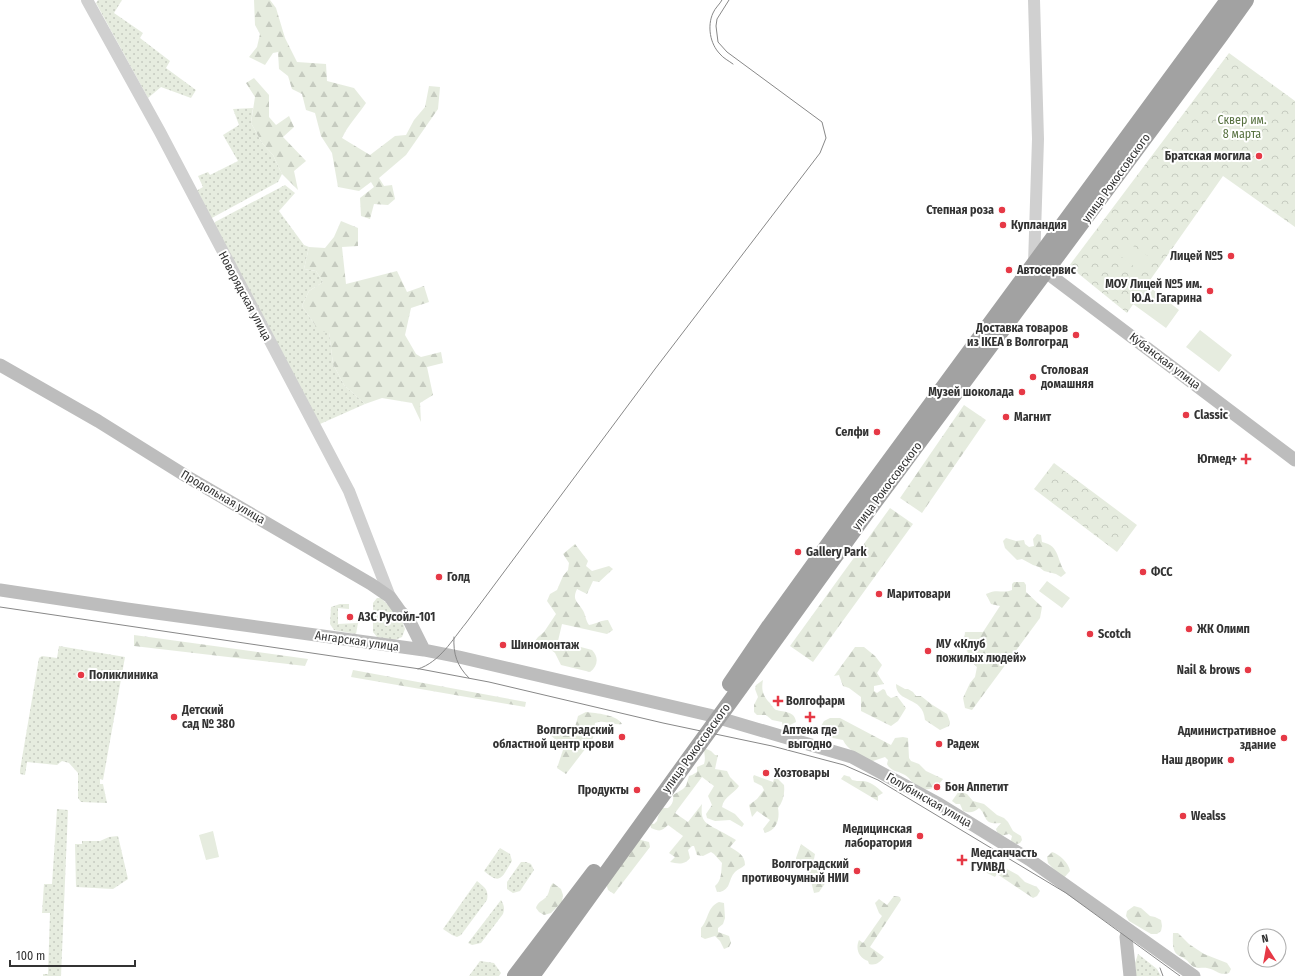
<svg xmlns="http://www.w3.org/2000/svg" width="1295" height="976" font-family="'Fira Sans Condensed',sans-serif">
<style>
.grass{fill:url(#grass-dots)}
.forest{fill:url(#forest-firs)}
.park{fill:url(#park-crowns)}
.garden{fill:#e6ecdf}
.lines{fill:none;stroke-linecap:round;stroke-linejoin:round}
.tertiary{stroke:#d0d0d0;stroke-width:12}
.secondary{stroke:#bdbdbd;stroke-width:13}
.trunk{stroke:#a2a2a2;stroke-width:16}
.tram{stroke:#888;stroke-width:1}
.poi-dot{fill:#e63946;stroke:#fff;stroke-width:1.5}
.labels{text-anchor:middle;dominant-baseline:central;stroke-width:4;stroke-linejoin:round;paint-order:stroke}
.park-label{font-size:12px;fill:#56703f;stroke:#fff}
.poi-label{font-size:12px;font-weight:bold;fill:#333;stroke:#fff;text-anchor:start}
.street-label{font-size:12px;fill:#333;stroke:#fff}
</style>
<defs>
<pattern id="grass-dots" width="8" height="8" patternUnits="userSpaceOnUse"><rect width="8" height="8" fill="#e6ecdf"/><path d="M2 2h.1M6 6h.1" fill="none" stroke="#c6cbc0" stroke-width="1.8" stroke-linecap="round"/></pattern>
<pattern id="forest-firs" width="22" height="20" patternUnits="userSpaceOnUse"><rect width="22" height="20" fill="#e6ecdf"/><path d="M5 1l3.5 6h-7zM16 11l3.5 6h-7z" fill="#c6cbc0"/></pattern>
<pattern id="park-crowns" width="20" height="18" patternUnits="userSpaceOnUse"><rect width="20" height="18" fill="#e6ecdf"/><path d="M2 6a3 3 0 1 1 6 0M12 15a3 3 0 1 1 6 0" fill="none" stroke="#c6cbc0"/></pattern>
</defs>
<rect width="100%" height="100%" fill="#fff"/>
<path class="grass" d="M98,0H122L114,13L143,33L140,38L170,61L166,68L196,90L191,98L161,87L148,98L96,3Z
M253,108L251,123L262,143L273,155L282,174L278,182L210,219L196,191L203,187L198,176L208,172L210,175L238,161L223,135L239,125L233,109Z
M285,185L295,193L279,211L304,245L309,247L304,269L316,271L323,282L309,291L302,306L315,325L329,331L333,364L344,385L365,404L320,424L214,227L215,222Z
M377,598H381L401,618L405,629L402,637L395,640L377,637L373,632V603Z
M340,604H349V609L338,608V624L358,623L356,634L334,630L330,624L331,607Z
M59,646L125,657L103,780L100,779V784H103L107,803L81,802L78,798V773L69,763L62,761L57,765L27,762L25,775L20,774V770L39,658L42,656L57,658Z
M57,809L68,810L61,976H43V974H48L50,913H42L44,884H52Z
M118,836L128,879L113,889L76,887L75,844H82V841H100L109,837Z
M500,848L510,854L512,861C502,877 501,886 484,871Z
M521,862H526L531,864L534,870L520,891L513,893L507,889V882Z
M477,881C484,887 489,889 487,900L461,935L457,937L452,935L443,929Z
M501,900C504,905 505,908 503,914L481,943L472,945L468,943Z
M1138,954L1157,969L1161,976H1136L1135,963Z
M480,961L494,963L501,973L499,976H469Z"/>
<path class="forest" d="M254,0H270L276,8L285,38L297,62L326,64L327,81L354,88L366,103C358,115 348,125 342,138L370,155L395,136L406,135L414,120L425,107L429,86L440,87L438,109L406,155L379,178L384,186L392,185L395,199L388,205L374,204L370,219L361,216L360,198L374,187L371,182L359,191L338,187L332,153L321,136L315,113L306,110L302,94L292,89L288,76L279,69L278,52L273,53L265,65L249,57L257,47L260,34L255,25Z
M254,78L269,95V117L276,125L289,116L294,127L283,137L306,161L294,171L298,190L282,174L273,155L262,143L251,123L255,97L246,83Z
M341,221L358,228V246L342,247L346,284L397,271L407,292L424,286L429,302L411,308L405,335L416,354L421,357L441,352L443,363L427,367L433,395L420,403L421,422L412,403L382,398L365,404L344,385L333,364L329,332H317L315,325L302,306L309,291L323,282L316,271L304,269L309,247L325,248L334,237Z
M964,405L986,420L922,513L900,498Z
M890,508L913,524L813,662L790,646Z
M1037,534L1041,535L1042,542C1061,546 1056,561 1066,573L1061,577L1056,574L1044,571L1039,567L1033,565L1022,559L1017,560L1005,548L1003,541L1006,538L1016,541L1024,540L1025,544L1029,547L1034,546L1033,539Z
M575,544L588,561L586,566L592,571L609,566L613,569L599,582L593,581L587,594L577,589C572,600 577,601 582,609C586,614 585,620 589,625C596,624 601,620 608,620L613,630L607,634L562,624L558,641L592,650C599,657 598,666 590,672L561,665L555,653L550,649L543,650L535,641L538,637L544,632L556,614L547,601L550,594L557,590L563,576L568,570L569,563L563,554Z
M1014,582H1024L1026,585V592L1042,607L1040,618L972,710L965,708L963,698L970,683L975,677L977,667L972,662C972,657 970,657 968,653C965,647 964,638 965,632H983L1000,606L991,604L986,594C998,588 1002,594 1012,590V584Z
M134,635L308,659L305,666L134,646Z
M855,647H864L875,656L882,665L877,673L884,684L874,686V691L877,693L883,689L885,690L887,695L891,698L897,696L906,708L898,721L891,726L861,711V697L849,688L843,686L839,675L834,676Z
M353,670L526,702L525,707L351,677Z
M763,680C761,690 763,696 770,703C771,705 774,709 776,710C784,712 795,711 796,722L788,726L783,727L782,722L772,720L766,715H757L754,712V705L758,697L755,689L756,685Z
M896,684L905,689H908L913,692L916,696H921L931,704L947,714L950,722L949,726L940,730L925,720C923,695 896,704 896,684Z
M586,712C596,713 618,715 622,724C614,726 605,719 595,723L593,738L589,744L566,774L557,768L563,750L557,747L556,740L549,734L550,729L573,735L578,716Z
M830,718H840L891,745L895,738L903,737L908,738L909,758L911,761L919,764L926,771L943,779C938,787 925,794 916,786C912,783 910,778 905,775C898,771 890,771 887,764L888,760L885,757L870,762C861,756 847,750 843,740L822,736L817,733L824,721Z
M704,748L711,751L715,755H718L715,769L727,771L730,777L739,786C734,794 724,796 722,807L735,814L744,824L742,827L730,820L715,821L707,818L706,814L712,805L708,796L714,786L702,777L675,813L688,822L702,804C700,823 706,823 722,832C726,834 731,837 736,840L730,847C738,852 745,855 745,865C742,868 738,869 735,872C728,879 731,892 717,892L715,886C722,880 721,872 722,863L714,854L711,852L703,856L697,855L694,846H692L688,850L690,858C685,865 678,864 670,862L675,857L669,853L683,836L668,825C662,831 660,832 651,828L650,823L654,824L657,821C658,815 660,812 663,808H668C672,805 674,801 673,795L683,789L686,786L689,776L692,775L697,772V767L704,764C706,758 704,754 704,748Z
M754,775L773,782L775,776L784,785C785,794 783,802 778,808C780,819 777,830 765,833L763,829L770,820L757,811L752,817L749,805L757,799L764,790L762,786L754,782L753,777Z
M844,775L850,777L852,780C856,781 858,781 862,781C870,781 877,787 883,793L878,796V801L841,779Z
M959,791L967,794L973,801L984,804L997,815L1004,818L1008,822L1013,831L1021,836L1022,840L1020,843L1017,844L1012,843L1011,840L1012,836L1009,834L1000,836L997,832L996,829L1001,823C982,825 988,816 979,808C973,813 970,813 963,811L960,804H956L952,801Z
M637,839L649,842L650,847L614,894L608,890L606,883Z
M801,844L815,854L813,864L818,866L824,873L823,878L826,882L819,892L814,893L806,862L797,864L796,858Z
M1052,852C1059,854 1069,863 1070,871L1063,879L1048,863L1047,857Z
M983,856H987L1000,863L1007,869L1018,875L1025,882L1037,887L1040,891L1037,896L1033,898L997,874L995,877L987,873L985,869L979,868L983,861Z
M553,883L561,889L563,895L562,902L551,913L544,915L539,912L536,908C538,901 543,901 547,896C550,891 549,887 553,883Z
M894,896L900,897L901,900L870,947L884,957C880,962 876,966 869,964L868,961C859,958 855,949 859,940L863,943L882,916L879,913L875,903L879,899L887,905Z
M719,902L724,903L725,918L723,924L718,928V932L729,936L731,943L729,947L724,949L720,941L715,936L705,939L701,937V928C709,919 707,907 719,902Z
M1134,906L1141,908L1150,916L1155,917L1161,920L1162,926L1161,931L1157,934H1151L1129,921L1126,916L1127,911Z
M1173,933H1178L1189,944L1204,954L1227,963L1231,969L1229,973C1219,976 1217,970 1207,968C1203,967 1198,969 1195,967C1190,966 1189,961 1185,959C1182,956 1177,956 1175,952C1172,947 1173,939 1173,933Z"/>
<path class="park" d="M1229,53L1295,101V227L1223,176L1127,313L1069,266Z
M1054,463L1137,525L1117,552L1034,489Z"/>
<path class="garden" d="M1127,242L1151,258L1141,272L1118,254Z
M1147,285L1179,310L1166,328L1133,304Z
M1200,330L1232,355L1219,372L1186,347Z
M1047,581L1070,598L1062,608L1039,591Z
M213,831L219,857L206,860L199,835Z"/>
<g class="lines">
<path class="tertiary" d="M87,0L160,132L349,491L390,597
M1034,0L1038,139L1034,264"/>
<path class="secondary" d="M1038,266L1295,460
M0,365L98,421L186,476L371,584L390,597L400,611L409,620L424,650
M0,590L127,609L424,650L459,657L709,715L852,757L939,804L1030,860L1194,976
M1128,930L1126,937L1130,976"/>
<path class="trunk" d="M730,684L768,628L851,513L1228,0
M515,976L594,872
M532,976L862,519L1221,35L1246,0"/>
<path class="tram" d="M722,0C720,4 715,8 713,13C707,26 710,44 720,54C723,58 729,61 733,64
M0,607L420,669L489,682L663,723L772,746L844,765L878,780L1066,893L1180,976
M454,637C453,654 457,666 469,678
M418,669C440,662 452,640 466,623L655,369L820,153L826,138L822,122L727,52L718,42L716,26L717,19L729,0
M1160,968L1163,976"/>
</g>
<g class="poi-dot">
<circle cx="1259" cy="156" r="4"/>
<circle cx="1002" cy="210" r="4"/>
<circle cx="1003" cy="225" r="4"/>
<circle cx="1231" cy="256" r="4"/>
<circle cx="1009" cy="270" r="4"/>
<circle cx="1210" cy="291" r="4"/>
<circle cx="1076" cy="335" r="4"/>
<circle cx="1033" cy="377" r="4"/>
<circle cx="1022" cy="392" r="4"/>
<circle cx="1186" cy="415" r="4"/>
<circle cx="1006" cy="417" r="4"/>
<circle cx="877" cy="432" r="4"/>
<path d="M1244 453h4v4h4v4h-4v4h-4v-4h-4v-4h4z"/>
<circle cx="798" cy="552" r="4"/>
<circle cx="1143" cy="572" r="4"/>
<circle cx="439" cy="577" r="4"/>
<circle cx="879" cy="594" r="4"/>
<circle cx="350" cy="617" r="4"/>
<circle cx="1189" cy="629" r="4"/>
<circle cx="1090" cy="634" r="4"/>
<circle cx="503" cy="645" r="4"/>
<circle cx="928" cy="651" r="4"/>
<circle cx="1248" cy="670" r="4"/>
<circle cx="81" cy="675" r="4"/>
<path d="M776 695h4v4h4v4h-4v4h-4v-4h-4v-4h4z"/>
<circle cx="174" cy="717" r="4"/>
<path d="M808 711h4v4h4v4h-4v4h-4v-4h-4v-4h4z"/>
<circle cx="622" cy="737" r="4"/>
<circle cx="1284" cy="738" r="4"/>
<circle cx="939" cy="744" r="4"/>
<circle cx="1231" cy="760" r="4"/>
<circle cx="766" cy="773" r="4"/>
<circle cx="937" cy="787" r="4"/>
<circle cx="637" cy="790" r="4"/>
<circle cx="1183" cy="816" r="4"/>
<circle cx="920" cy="836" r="4"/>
<path d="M960 854h4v4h4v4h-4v4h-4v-4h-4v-4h4z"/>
<circle cx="857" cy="871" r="4"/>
</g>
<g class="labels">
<g class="park-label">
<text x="1242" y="120">Сквер им.<tspan x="1242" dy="14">8 марта</tspan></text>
</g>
<g class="poi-label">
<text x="1251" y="156" text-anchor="end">Братская могила</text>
<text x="994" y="210" text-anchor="end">Степная роза</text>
<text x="1011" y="225">Купландия</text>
<text x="1223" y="256" text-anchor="end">Лицей №5</text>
<text x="1017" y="270">Автосервис</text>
<text x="1202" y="284" text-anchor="end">МОУ Лицей №5 им.<tspan x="1202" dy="14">Ю.А. Гагарина</tspan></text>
<text x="1068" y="328" text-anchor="end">Доставка товаров<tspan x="1068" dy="14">из IKEA в Волгоград</tspan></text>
<text x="1041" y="370">Столовая<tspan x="1041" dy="14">домашняя</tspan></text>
<text x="1014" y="392" text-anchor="end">Музей шоколада</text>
<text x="1194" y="415">Classic</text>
<text x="1014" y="417">Магнит</text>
<text x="869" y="432" text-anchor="end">Селфи</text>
<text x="1237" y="459" text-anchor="end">Югмед+</text>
<text x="806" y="552">Gallery Park</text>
<text x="1151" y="572">ФСС</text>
<text x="447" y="577">Голд</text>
<text x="887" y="594">Маритовари</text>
<text x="358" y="617">АЗС Русойл-101</text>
<text x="1197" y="629">ЖК Олимп</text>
<text x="1098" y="634">Scotch</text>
<text x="936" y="644">МУ «Клуб<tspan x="936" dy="14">пожилых людей»</tspan></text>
<text x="511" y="645">Шиномонтаж</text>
<text x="1240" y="670" text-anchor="end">Nail &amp; brows</text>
<text x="89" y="675">Поликлиника</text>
<text x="786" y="701">Волгофарм</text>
<text x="182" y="710">Детский<tspan x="182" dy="14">сад № 380</tspan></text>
<text x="614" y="730" text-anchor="end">Волгоградский<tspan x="614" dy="14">областной центр крови</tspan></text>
<text x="810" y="730" text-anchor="middle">Аптека где<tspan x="810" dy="14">выгодно</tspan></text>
<text x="1276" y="731" text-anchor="end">Административное<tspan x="1276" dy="14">здание</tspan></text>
<text x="947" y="744">Радеж</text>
<text x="1223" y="760" text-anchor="end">Наш дворик</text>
<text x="774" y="773">Хозтовары</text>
<text x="945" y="787">Бон Аппетит</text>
<text x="629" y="790" text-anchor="end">Продукты</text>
<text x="1191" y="816">Wealss</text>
<text x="912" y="829" text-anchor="end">Медицинская<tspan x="912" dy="14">лаборатория</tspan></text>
<text x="971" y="853">Медсанчасть<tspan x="971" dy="14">ГУМВД</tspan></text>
<text x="849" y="864" text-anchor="end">Волгоградский<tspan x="849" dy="14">противочумный НИИ</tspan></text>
</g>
<g class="street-label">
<text transform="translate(1116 178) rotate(-54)">улица Рокоссовского</text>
<text transform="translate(245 296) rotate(62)">Новорядская улица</text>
<text transform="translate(1165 361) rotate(37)">Кубанская улица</text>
<text transform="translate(887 486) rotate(-53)">улица Рокоссовского</text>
<text transform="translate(223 497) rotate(30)">Продольная улица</text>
<text transform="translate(357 641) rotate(8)">Ангарская улица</text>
<text transform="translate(696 748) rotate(-54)">улица Рокоссовского</text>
<text transform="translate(929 800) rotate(30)">Голубинская улица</text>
</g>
</g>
<g transform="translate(1267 948) rotate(349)"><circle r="19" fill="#ffffff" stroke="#adadad"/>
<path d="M0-3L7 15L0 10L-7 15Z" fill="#e63946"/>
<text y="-6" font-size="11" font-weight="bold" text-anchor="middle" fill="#333333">N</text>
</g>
<path d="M10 960v6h125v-6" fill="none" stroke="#333333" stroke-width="2"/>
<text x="16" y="960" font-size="12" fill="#333333" stroke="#ffffff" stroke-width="3" paint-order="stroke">100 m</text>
</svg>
